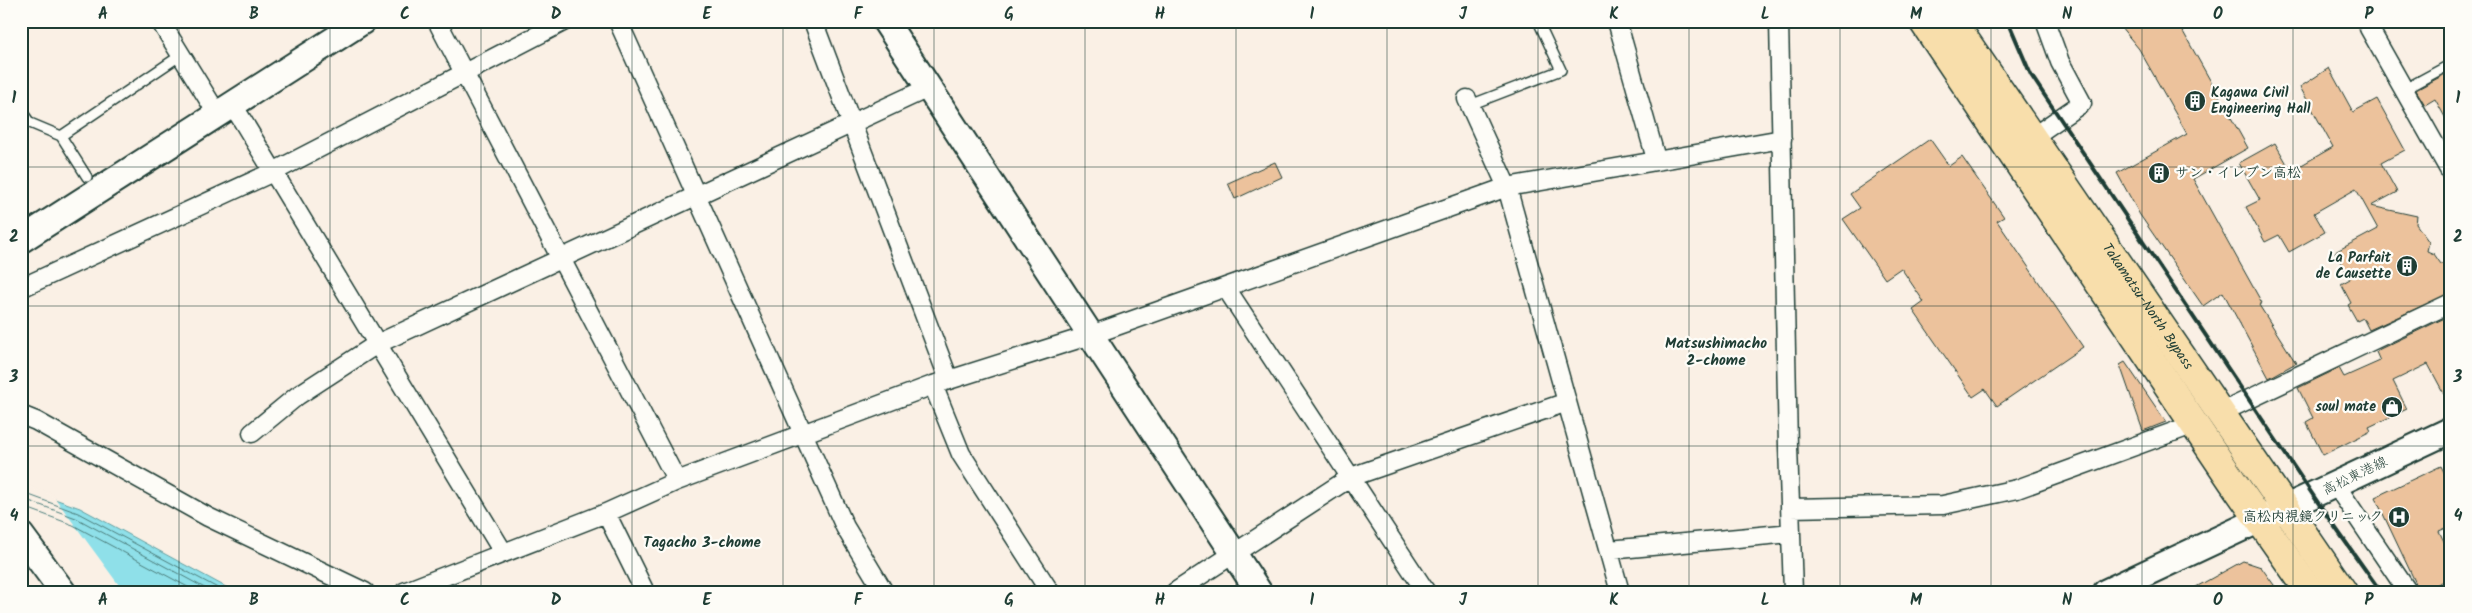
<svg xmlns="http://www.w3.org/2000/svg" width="2472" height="613" font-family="Kalam,'Klee One',sans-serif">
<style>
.water{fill:#8fe0e9;stroke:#629fa1}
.pier{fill:#faf0e5}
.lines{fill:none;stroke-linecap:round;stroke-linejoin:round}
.shore{stroke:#4c7e7c;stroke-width:1}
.building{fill:#ecc29c;stroke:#1f3d34}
.lane-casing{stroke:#1f3d34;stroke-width:12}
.street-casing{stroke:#1f3d34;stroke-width:21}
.secondary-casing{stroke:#1f3d34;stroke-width:29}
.highway-casing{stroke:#1f3d34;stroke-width:31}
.lane{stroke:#fdfcf7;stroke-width:9}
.street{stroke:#fdfcf7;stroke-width:18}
.secondary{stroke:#fdfcf7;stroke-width:25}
.highway{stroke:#f8deab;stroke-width:28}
.rail{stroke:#1f3d34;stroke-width:4}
.grid{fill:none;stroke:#1f3d34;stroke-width:1;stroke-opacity:0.55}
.labels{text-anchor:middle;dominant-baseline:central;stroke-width:4.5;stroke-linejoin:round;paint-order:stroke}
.poi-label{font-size:14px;font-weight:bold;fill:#1f3d34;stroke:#fdfcf7;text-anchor:end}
.street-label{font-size:14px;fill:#1f3d34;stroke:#fdfcf7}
.neighbourhood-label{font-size:15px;font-weight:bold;fill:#1f3d34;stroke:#fdfcf7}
.neatline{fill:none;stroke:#1f3d34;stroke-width:2}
.grid-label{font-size:16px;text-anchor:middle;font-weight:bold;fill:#1f3d34}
</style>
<rect width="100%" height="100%" fill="#faf0e5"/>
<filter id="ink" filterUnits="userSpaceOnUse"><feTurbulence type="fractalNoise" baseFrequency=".02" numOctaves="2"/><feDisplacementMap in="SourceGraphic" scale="10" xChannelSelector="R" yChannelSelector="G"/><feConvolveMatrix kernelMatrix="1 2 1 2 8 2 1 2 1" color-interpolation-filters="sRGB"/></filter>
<g filter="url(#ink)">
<path class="water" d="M21,487L80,508L235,592H44Z"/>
<path class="pier" d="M21,484L52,494L124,592H38L21,585Z"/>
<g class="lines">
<path class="shore" d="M21,492L78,513L225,592
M21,498L76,518L212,592
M21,506L73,525L197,592"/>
</g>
<path class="building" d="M2116,21H2177L2248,148L2193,179L2262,303L2259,305L2296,363L2269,378L2223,292L2203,306L2140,215L2117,173L2187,134L2139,49Z
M2329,68L2353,112L2377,99L2405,150L2381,163L2397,192L2371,206L2417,216L2416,224L2429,242L2427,251L2434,254L2441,264L2451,259V293L2369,330L2363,318L2357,321L2348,305L2351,303L2341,284L2350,279L2335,252L2378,229L2356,189L2314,213L2325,232L2289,252L2279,235L2265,242L2246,207L2260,200L2239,163L2275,143L2291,171L2333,147L2300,87Z
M2451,71V128L2435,99L2425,105L2416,90Z
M1930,139L1949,166L1962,157L2004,217L1997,221L2083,347L1997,406L1985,389L1973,397L1913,310L1924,302L1901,268L1885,279L1843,219L1860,208L1850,194Z
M1275,162L1282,177L1235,199L1228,183Z
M2451,315V407L2428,364L2393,381L2407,409L2369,427L2371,431L2323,455L2306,422L2313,418L2298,388L2339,368L2344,377L2380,361L2376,352L2380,349Z
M2125,362L2166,422L2143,431L2120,365Z
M2441,466L2451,486V526L2439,531L2451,556V578L2420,592L2375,497Z
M2243,561L2261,567L2279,592H2187Z"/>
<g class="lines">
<g class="lane-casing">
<path id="lane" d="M2403,90L2451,64
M1470,105L1561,70L1538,21
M21,110L30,123L61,136L87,177
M61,136L181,55"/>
</g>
<g class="street-casing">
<path id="street" d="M160,21L218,115
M437,21L677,481
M618,21L845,527L884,592
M813,21L949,380
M1617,21L1656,159
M1779,21L1788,446L1793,592
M2369,28L2451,173
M1467,99L1507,187L1620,592
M233,105L503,552
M2024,143L2082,103L2060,62L2045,21
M21,288L273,172L565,21
M1226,288L1426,592
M933,385L961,454L1050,592
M2220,413L2451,303
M21,415L36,421L208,517L365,592
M252,433L297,396L377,344L928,88
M2335,484L2408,592
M1790,508L1943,505L2017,489L2195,424
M606,513L645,592
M1609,550L1791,533
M404,592L606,513L677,481L933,385L1091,335L1507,187L1782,139
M1175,592L1351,477L1567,402"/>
</g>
<g class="secondary-casing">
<path id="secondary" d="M885,21L1259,592
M21,240L363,21
M21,535L63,592
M2106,592L2451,430"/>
</g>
<g class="highway-casing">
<g id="highway">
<path d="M1923,21L2233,482L2310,592"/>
<path id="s1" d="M1952,21L2343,592"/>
</g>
</g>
<use href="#lane" class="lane"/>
<use href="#street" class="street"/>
<use href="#secondary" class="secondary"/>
<use href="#highway" class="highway"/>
<path class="rail" d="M2008,21L2031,75L2045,96L2325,513L2381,592"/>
</g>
</g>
<path class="grid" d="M179,21V592M330,21V592M481,21V592M632,21V592M783,21V592M934,21V592M1085,21V592M1236,21V592M1387,21V592M1538,21V592M1689,21V592M1840,21V592M1991,21V592M2142,21V592M2293,21V592M21,167H2451M21,306H2451M21,446H2451"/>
<defs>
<g id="building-disc" transform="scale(1.125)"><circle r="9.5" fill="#1f3d34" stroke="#fdfcf7"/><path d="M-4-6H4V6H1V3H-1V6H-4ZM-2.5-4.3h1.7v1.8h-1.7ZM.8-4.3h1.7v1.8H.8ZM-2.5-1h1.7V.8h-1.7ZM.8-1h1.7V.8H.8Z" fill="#fff"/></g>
<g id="shop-disc" transform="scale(1.125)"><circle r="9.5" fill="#1f3d34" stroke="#fdfcf7"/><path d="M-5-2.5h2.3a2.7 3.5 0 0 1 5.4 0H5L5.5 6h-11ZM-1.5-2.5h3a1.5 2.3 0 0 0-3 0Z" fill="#fff"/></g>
<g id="hospital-disc" transform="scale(1.125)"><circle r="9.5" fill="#1f3d34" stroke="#fdfcf7"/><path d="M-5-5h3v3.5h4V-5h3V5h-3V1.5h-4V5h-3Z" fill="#fff"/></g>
</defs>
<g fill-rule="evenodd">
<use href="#building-disc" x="2195" y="101"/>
<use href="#building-disc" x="2159" y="173"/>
<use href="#building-disc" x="2407" y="266"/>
<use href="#shop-disc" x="2392" y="407"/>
<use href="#hospital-disc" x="2399" y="517"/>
</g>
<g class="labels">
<g class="poi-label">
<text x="2211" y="93" text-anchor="start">Kagawa Civil<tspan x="2211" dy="16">Engineering Hall</tspan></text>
<text x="2175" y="173" text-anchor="start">サン・イレブン高松</text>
<text x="2391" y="258">La Parfait<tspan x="2391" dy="16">de Causette</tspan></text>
<text x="2376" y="407">soul mate</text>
<text x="2383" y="517">高松内視鏡クリニック</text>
</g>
<g class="street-label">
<text stroke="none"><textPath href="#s1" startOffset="346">Takamatsu-North Bypass</textPath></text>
<text transform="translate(2355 476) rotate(-26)">高松東港線</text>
</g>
<g class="neighbourhood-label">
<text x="1716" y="344">Matsushimacho<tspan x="1716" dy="17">2-chome</tspan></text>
<text x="702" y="543">Tagacho 3-chome</text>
</g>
</g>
<rect width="2472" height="613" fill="none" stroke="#fdfcf7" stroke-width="55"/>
<rect x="28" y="28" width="2416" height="558" class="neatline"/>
<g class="grid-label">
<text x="103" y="19">A</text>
<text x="254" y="19">B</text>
<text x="405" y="19">C</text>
<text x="556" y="19">D</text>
<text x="707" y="19">E</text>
<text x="858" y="19">F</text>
<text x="1009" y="19">G</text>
<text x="1160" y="19">H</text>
<text x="1312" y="19">I</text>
<text x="1463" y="19">J</text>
<text x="1614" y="19">K</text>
<text x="1765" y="19">L</text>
<text x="1916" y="19">M</text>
<text x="2067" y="19">N</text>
<text x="2218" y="19">O</text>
<text x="2369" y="19">P</text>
<text x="14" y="103">1</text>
<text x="2458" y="103">1</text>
<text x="14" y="242">2</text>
<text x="2458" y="242">2</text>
<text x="14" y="382">3</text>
<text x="2458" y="382">3</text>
<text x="14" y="521">4</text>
<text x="2458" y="521">4</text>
<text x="103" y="605">A</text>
<text x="254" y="605">B</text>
<text x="405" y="605">C</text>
<text x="556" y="605">D</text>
<text x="707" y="605">E</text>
<text x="858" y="605">F</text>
<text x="1009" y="605">G</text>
<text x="1160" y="605">H</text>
<text x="1312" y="605">I</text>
<text x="1463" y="605">J</text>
<text x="1614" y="605">K</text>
<text x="1765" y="605">L</text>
<text x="1916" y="605">M</text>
<text x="2067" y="605">N</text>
<text x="2218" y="605">O</text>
<text x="2369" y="605">P</text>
</g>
</svg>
